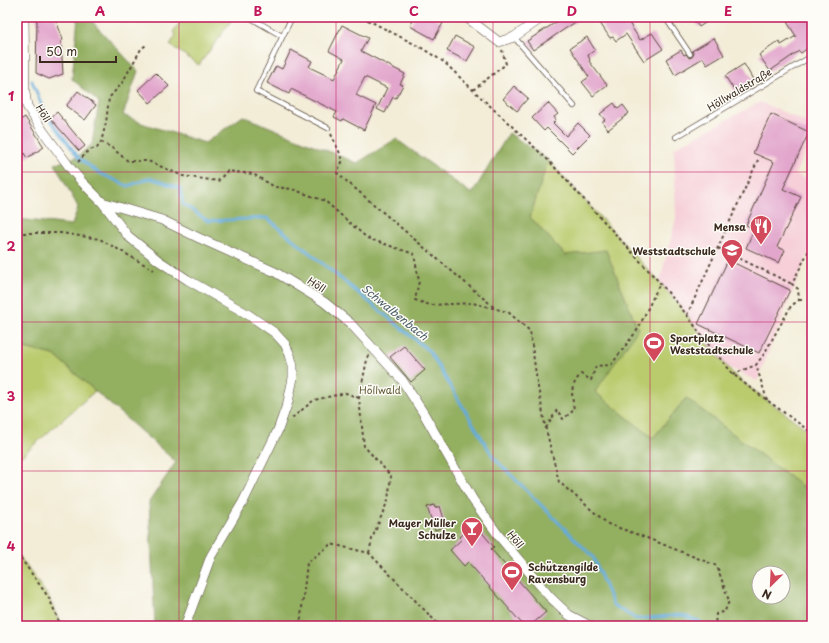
<svg xmlns="http://www.w3.org/2000/svg" width="829" height="643" font-family="'Playpen Sans',sans-serif">
<style>
.built{fill:#f6cfd9}
.green{fill:#bacb6e;stroke:#7a7a46}
.forest{fill:#93af61;stroke:#676c40;fill-rule:evenodd}
.lines{fill:none;stroke-linecap:round;stroke-linejoin:round}
.stream{stroke:#63abda;stroke-width:3}
.building{fill:#e2a6cc}
.service-casing{stroke:#57473a;stroke-width:6}
.minor-casing{stroke:#57473a;stroke-width:10}
.path{stroke:#57473a;stroke-width:2;stroke-dasharray:3 3;stroke-linecap:butt}
.service{stroke:#fff;stroke-width:4.5}
.minor{stroke:#fff;stroke-width:9}
.grid{fill:none;stroke:#c2185b;stroke-width:1;stroke-opacity:0.55}
.labels{text-anchor:middle;dominant-baseline:central;stroke-width:3;stroke-linejoin:round;paint-order:stroke}
.street-label{font-size:10px;fill:#3b2a1e;stroke:#fdfcf7}
.poi-label{font-size:10px;font-weight:bold;fill:#3b2a1e;stroke:#fdfcf7;text-anchor:end}
.park-label{font-size:10px;fill:#615a36;stroke:#fdfcf7}
.water-label{font-size:11px;font-style:italic;fill:#4b5e69;stroke:#fdfcf7}
.neatline{fill:none;stroke:#c2185b;stroke-width:1.5}
.grid-label{font-size:13px;text-anchor:middle;font-weight:bold;fill:#c2185b}
</style>
<rect width="100%" height="100%" fill="#fdfcf7"/>
<filter id="ink" filterUnits="userSpaceOnUse"><feTurbulence type="fractalNoise" baseFrequency=".025" numOctaves="2"/><feDisplacementMap in="SourceGraphic" scale="8" xChannelSelector="R" yChannelSelector="G"/><feConvolveMatrix kernelMatrix="1 2 1 2 8 2 1 2 1" color-interpolation-filters="sRGB"/></filter>
<filter id="wash" filterUnits="userSpaceOnUse"><feTurbulence type="fractalNoise" baseFrequency=".012" numOctaves="4" result="noise"/><feDisplacementMap in="SourceGraphic" scale="16" xChannelSelector="R" yChannelSelector="G"/><feGaussianBlur stdDeviation="0.9" result="paint"/><feColorMatrix in="noise" values="0 0 0 0 0 0 0 0 0 0 0 0 0 0 0 0 0 1.4 0 .05"/><feComposite in="paint" operator="in"/></filter>
<g filter="url(#wash)">
<rect width="100%" height="100%" fill="#f3edd8"/>
<path class="built" d="M760,102L812,125V136L795,174L812,182V244L757,381L704,355L653,308L676,219L674,148Z"/>
<path class="green" d="M184,17H234L199,65L170,45L176,35L173,32Z
M548,160L660,283L687,315L704,339L733,374L749,387L812,433V491L800,485L686,398L653,438L595,392L565,255L530,217Z
M20,347L54,355L95,391L17,460V349Z
M17,553L49,598L61,626H17Z"/>
<path class="forest" d="M78,17H88L138,71L123,115L144,124L205,143L243,116L357,163L396,139L472,194L509,133L548,160L530,217L565,255L606,250L638,329L595,392L653,438L686,398L800,485L812,491V626H155L149,502L176,462L54,355L20,347L17,349V219L72,225L78,207L55,164L77,157L92,144L99,102L72,79ZM759,573H783V597H759Z"/>
<g class="lines">
<path class="stream" d="M32,81L44,111L79,158L97,172L128,186L150,178L180,188L183,204L208,221L267,218L429,351L494,458L593,557L613,605L636,619L681,615L699,621L703,626"/>
</g>
<g id="blocks">
<path class="building" d="M36,17H55L63,40L61,41L63,74L49,79L36,73L37,22Z
M415,17H431L443,23L434,39L410,26Z
M564,17H583L533,50L527,41Z
M596,17H612L615,22L622,17H625L640,40L652,33L663,49L644,61L626,34L616,41L613,37L610,38Z
M692,17H714L699,27Z
M796,17H809L812,22V45L801,53L799,51L770,71L759,55L779,41L781,45L796,36L787,22Z
M342,25L368,38L361,51L405,74L400,84L403,85L396,98L393,97L385,113L377,109L387,88L365,77L356,95L376,105L364,130L343,119L342,121L334,117L337,112L291,89L289,94L267,83L276,66L282,69L291,50L312,61L309,67L334,79L344,59L329,51Z
M455,36L475,47L467,61L447,51Z
M587,37L595,50L588,55L590,60L589,61L607,85L593,96L582,82L589,77L570,48Z
M714,38L724,55L707,65L703,58L675,75L666,59L681,50L684,55L686,54L689,58L692,57L694,54L692,51Z
M744,64L754,81L736,93L725,76Z
M156,73L169,86L150,103L138,90Z
M514,86L528,98L517,111L503,99Z
M78,91L96,105L85,120L66,106Z
M548,103L558,114L554,117L556,120L553,123L566,136L578,123L590,135L572,153L547,128L544,131L532,118Z
M614,103L618,109L623,105L629,113L608,130L602,122L605,120L600,114Z
M57,112L85,146L79,151L50,118Z
M771,114L809,132L783,189L801,197L777,247L785,250L779,263L746,248L754,229L746,225L774,162L753,153Z
M25,117L44,147L27,158L17,142V122Z
M728,260L790,290L759,353L698,324Z
M404,346L425,370L411,382L390,357Z
M434,505L435,508L440,506L446,526L435,530L427,507Z
M470,528L473,531L475,529L476,532L479,529L494,547L491,549L546,612L530,626H524L468,562L464,566L450,550L462,539L460,537Z"/>
</g>
</g>
<g filter="url(#ink)">
<use href="#blocks" fill-opacity="0" stroke="#57473a" stroke-width="1"/>
<g class="lines">
<g class="service-casing">
<path id="service" d="M249,17L282,36
M292,17L256,91L328,128
M665,17L690,54
M514,37L574,106
M676,137L812,56"/>
</g>
<g class="minor-casing">
<path id="minor" d="M24,17L25,93L27,106L43,131L71,169L82,182L102,202L128,236L159,261L188,280L249,315L275,333L285,344L290,355L293,366V378L288,402L278,430L243,502L211,556L185,626
M466,17L499,42L514,37L543,17
M102,202L162,220L199,238L275,272L324,302L350,323L402,380L424,414L473,500L499,536L549,596L569,615L590,626"/>
</g>
<path class="path" d="M362,17L420,47L444,62L473,90L548,160L660,283L687,315L704,339L733,374L749,387L812,433
M473,90L506,64L502,50
M331,134L343,160L337,173L496,309
M101,142L112,148L128,161H148L183,176L218,181L227,171L253,174L275,187L292,189L325,201L367,238L414,254L419,281L415,300L430,305L473,303L508,312L530,331L537,382L546,429L559,482L608,524L647,538L717,566L729,601L725,611L716,614L715,626
M78,162L89,150L97,148L101,142L106,123L109,98L122,83L141,49L146,45
M17,233H61L100,239L154,270
M718,248L792,284
M799,300H805
M687,315L758,160
M368,355L359,398L364,446L391,476L388,500L372,539L369,553
M733,374L756,365
M767,400L756,365L764,354L791,306L799,300L798,289L792,284L812,244
M292,418L314,400L346,393L359,398
M546,428L557,410L563,419L574,410C572,393 569,388 581,374L591,380L596,366L611,365L638,329L660,283
M17,553L49,598L61,626
M300,626L307,563L331,544L369,553L440,626"/>
<use href="#service" class="service"/>
<use href="#minor" class="minor"/>
</g>
</g>
<path class="grid" d="M179,17V626M336,17V626M493,17V626M650,17V626M17,172H812M17,322H812M17,471H812"/>
<defs>
<g id="restaurant-pin" transform="scale(1.15)"><path d="M0 17L-7.5 6A9.5 9.5 0 1 1 7.5 6Z" fill="#d1495b" stroke="#fdfcf7"/><path d="M-5-6h1v4h1v-4h1v4h1v-4h1v5L-1.5 .5V6h-2V.5L-5-1ZM5-6V6H3V1.5H1.5Q1.5-4 5-6Z" fill="#fff"/></g>
<g id="school-pin" transform="scale(1.15)"><path d="M0 17L-7.5 6A9.5 9.5 0 1 1 7.5 6Z" fill="#d1495b" stroke="#fdfcf7"/><path d="M0-5L7-2L0 1L-7-2ZM-4 1L0 2.5L4 1V4Q0 6-4 4Z" fill="#fff"/></g>
<g id="stadium-pin" transform="scale(1.15)"><path d="M0 17L-7.5 6A9.5 9.5 0 1 1 7.5 6Z" fill="#d1495b" stroke="#fdfcf7"/><path d="M0-5a6.5 5 0 1 0 0 10a6.5 5 0 1 0 0-10ZM-3.5-1.8h7v3.6h-7Z" fill="#fff"/></g>
<g id="bar-pin" transform="scale(1.15)"><path d="M0 17L-7.5 6A9.5 9.5 0 1 1 7.5 6Z" fill="#d1495b" stroke="#fdfcf7"/><path d="M-6-5H6L.8 .8V4.5H3.5V6h-7V4.5H-.8V.8Z" fill="#fff"/></g>
</defs>
<g fill-rule="evenodd">
<use href="#restaurant-pin" x="761" y="226"/>
<use href="#school-pin" x="732" y="250"/>
<use href="#stadium-pin" x="654" y="343"/>
<use href="#bar-pin" x="472" y="528"/>
<use href="#stadium-pin" x="512" y="572"/>
</g>
<g class="labels">
<g class="street-label">
<text transform="translate(739 89) rotate(-31)">Höllwaldstraße</text>
<text transform="translate(44 113) rotate(58)">Höll</text>
<text transform="translate(317 284) rotate(33)">Höll</text>
<text transform="translate(516 539) rotate(51)">Höll</text>
</g>
<g class="poi-label">
<text x="746" y="226">Mensa</text>
<text x="716" y="250">Weststadtschule</text>
<text x="670" y="337" text-anchor="start">Sportplatz<tspan x="670" dy="12">Weststadtschule</tspan></text>
<text x="456" y="522">Mayer Müller<tspan x="456" dy="12">Schulze</tspan></text>
<text x="528" y="566" text-anchor="start">Schützengilde<tspan x="528" dy="12">Ravensburg</tspan></text>
</g>
<g class="park-label">
<text x="380" y="389">Höllwald</text>
</g>
<g class="water-label">
<text transform="translate(395 312) rotate(39)">Schwalbenbach</text>
</g>
</g>
<rect width="829" height="643" fill="none" stroke="#fdfcf7" stroke-width="44"/>
<g transform="translate(771 585) rotate(204)"><circle r="19" fill="#fdfcf7" stroke="#afa8a0"/>
<path d="M0-3L7 15L0 10L-7 15Z" fill="#d1495b"/>
<text y="-6" font-size="11" font-weight="bold" text-anchor="middle" fill="#3b2a1e">N</text>
</g>
<path d="M40 56v6h76v-6" fill="none" stroke="#3b2a1e" stroke-width="2"/>
<text x="46" y="56" font-size="12" fill="#3b2a1e" stroke="#fdfcf7" stroke-width="3" paint-order="stroke">50 m</text>
<rect x="22" y="22" width="785" height="599" class="neatline"/>
<g class="grid-label">
<text x="100" y="16">A</text>
<text x="258" y="16">B</text>
<text x="414" y="16">C</text>
<text x="572" y="16">D</text>
<text x="728" y="16">E</text>
<text x="11" y="101">1</text>
<text x="11" y="251">2</text>
<text x="11" y="401">3</text>
<text x="11" y="551">4</text>
</g>
</svg>
